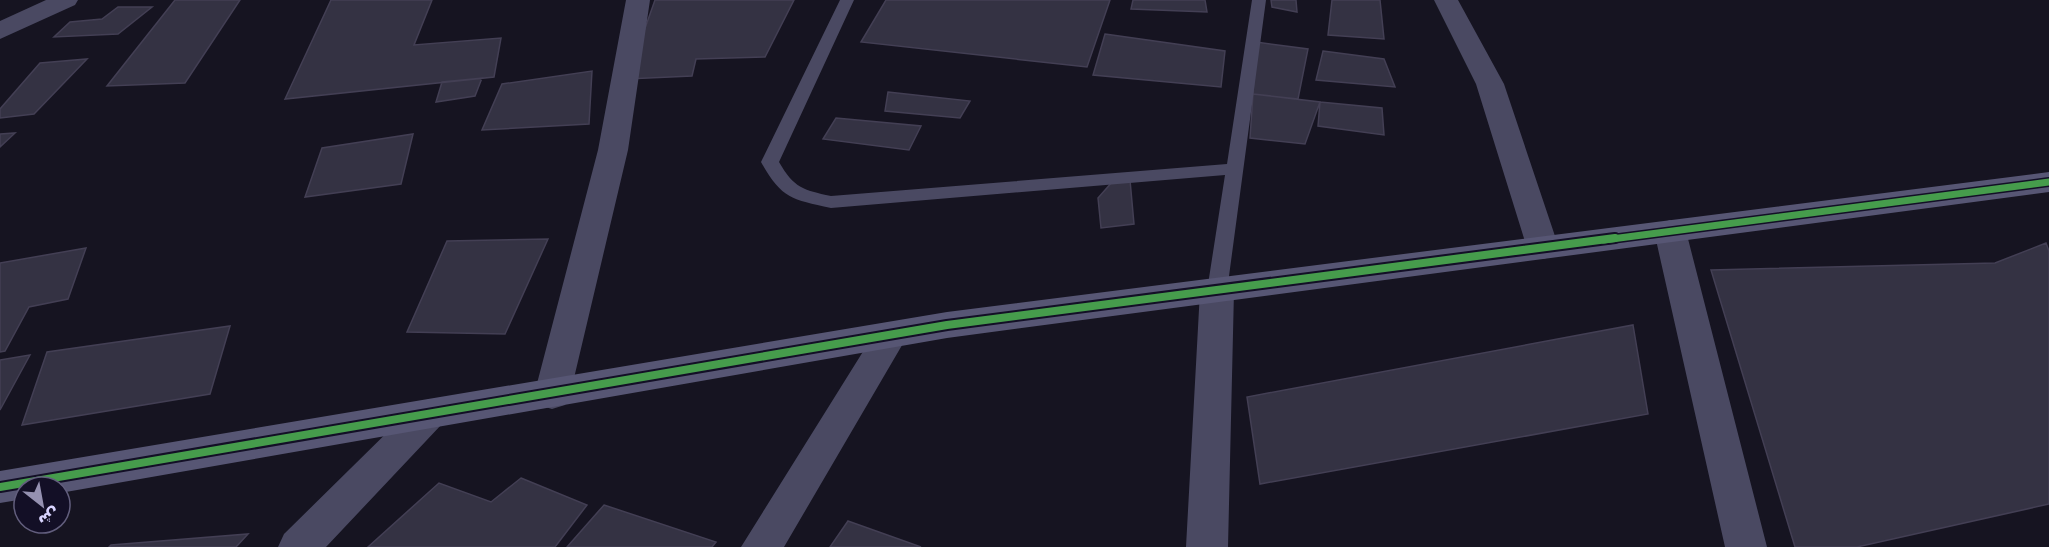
<svg xmlns="http://www.w3.org/2000/svg" width="2049" height="547" font-family="'DejaVu Sans','Noto Sans Arabic',sans-serif">
<style>
.building{fill:#343243;stroke:#433f54;stroke-width:1.5}
.lines{fill:none;stroke-linecap:round;stroke-linejoin:round}
.lane{fill:#4a4962;fill-rule:evenodd}
.street{fill:#4a4962;fill-rule:evenodd}
.secondary{fill:#575674;fill-rule:evenodd}
.cycleway-far1-casing{stroke:#130f26;stroke-width:10}
.cycleway-casing{stroke:#130f26;stroke-width:12}
.cycleway-far1{stroke:#469c4c;stroke-width:7}
.cycleway{stroke:#469c4c;stroke-width:8}
</style>
<rect width="100%" height="100%" fill="#161421"/>
<path class="building" d="M175,0H240L185,83L107,86Z
M331,0H432L414,45L501,38L494,77L285,99Z
M655,0H794L765,57L696,59L692,76L627,79Z
M886,0H1110L1087,67L861,42Z
M1133,0H1205L1207,12L1131,9Z
M1271,0H1296L1297,12L1272,7Z
M1332,0H1380L1384,39L1328,35Z
M118,7H152L118,34L54,37L70,22L102,19Z
M1105,34L1225,51L1221,87L1093,75Z
M1256,42L1308,49L1298,99L1253,94Z
M1323,51L1384,59L1395,87L1316,80Z
M87,59L34,114L0,118V109L40,63Z
M592,71L589,124L482,130L502,84Z
M482,78L475,96L436,102L442,82Z
M888,92L970,101L960,118L885,111Z
M1253,94L1320,102L1305,144L1250,138Z
M1320,102L1382,108L1384,135L1318,126Z
M836,118L921,126L909,150L823,139Z
M15,133L0,147V134Z
M413,134L401,184L305,197L322,148Z
M1130,180L1134,224L1101,228L1098,198L1113,181Z
M548,239L505,334L407,332L447,241Z
M2046,243L2049,251V504L1857,547H1795L1711,270L1995,263Z
M86,248L68,299L29,307L5,351L0,352V263Z
M1633,325L1648,414L1260,484L1247,397Z
M230,326L210,394L22,425L47,352Z
M30,355L0,410V360Z
M521,478L587,505L555,547H368L439,483L491,502Z
M604,505L716,542L712,547H567Z
M848,521L921,547H830Z
M248,534L236,547H109L111,545Z"/>
<g class="lines">
<path class="lane" d="M840,0H854L779,162C794,188 803,190 831,196L1227,164L1252,0H1266L1227,291L1224,296L1217,298L1210,296L1207,291L1225,175L831,208C791,199 782,199 761,162Z"/>
<path class="street" d="M46,0H78L75,5L0,39V21Z
M626,0H650L628,150L570,395L565,405L552,409L539,405L534,395L598,150Z
M1434,0H1458L1504,84L1559,248L1554,256L1543,259L1532,256L1527,248L1476,84Z
M1670,220L1681,224L1686,231L1767,547H1725L1654,231L1659,224Z
M1217,279L1229,283L1234,291L1228,547H1186L1200,291L1205,283Z
M891,322L903,326L908,335L784,547H741L879,326Z
M429,399L442,404L448,414L442,424L326,547H278L284,534L416,404Z"/>
<path class="secondary" d="M2049,172V192L947,338L60,493V487H24V499L0,503V471L947,312Z"/>
<g class="cycleway-far1-casing">
<path id="cycleway-far1" d="M1604,240L2049,182"/>
</g>
<g class="cycleway-casing">
<path id="cycleway" d="M0,487L947,325L1615,238"/>
</g>
<use href="#cycleway-far1" class="cycleway-far1"/>
<use href="#cycleway" class="cycleway"/>
</g>
<g transform="translate(42 505) rotate(149)"><circle r="28" fill="#130f26" stroke="#625e7d" stroke-width="1.5"/>
<path d="M0-4.5L10 22L0 15L-10 22Z" fill="#9591b1"/>
<text y="-9" font-size="16" font-weight="bold" text-anchor="middle" fill="#d9d4ff">ش</text>
</g>
</svg>
